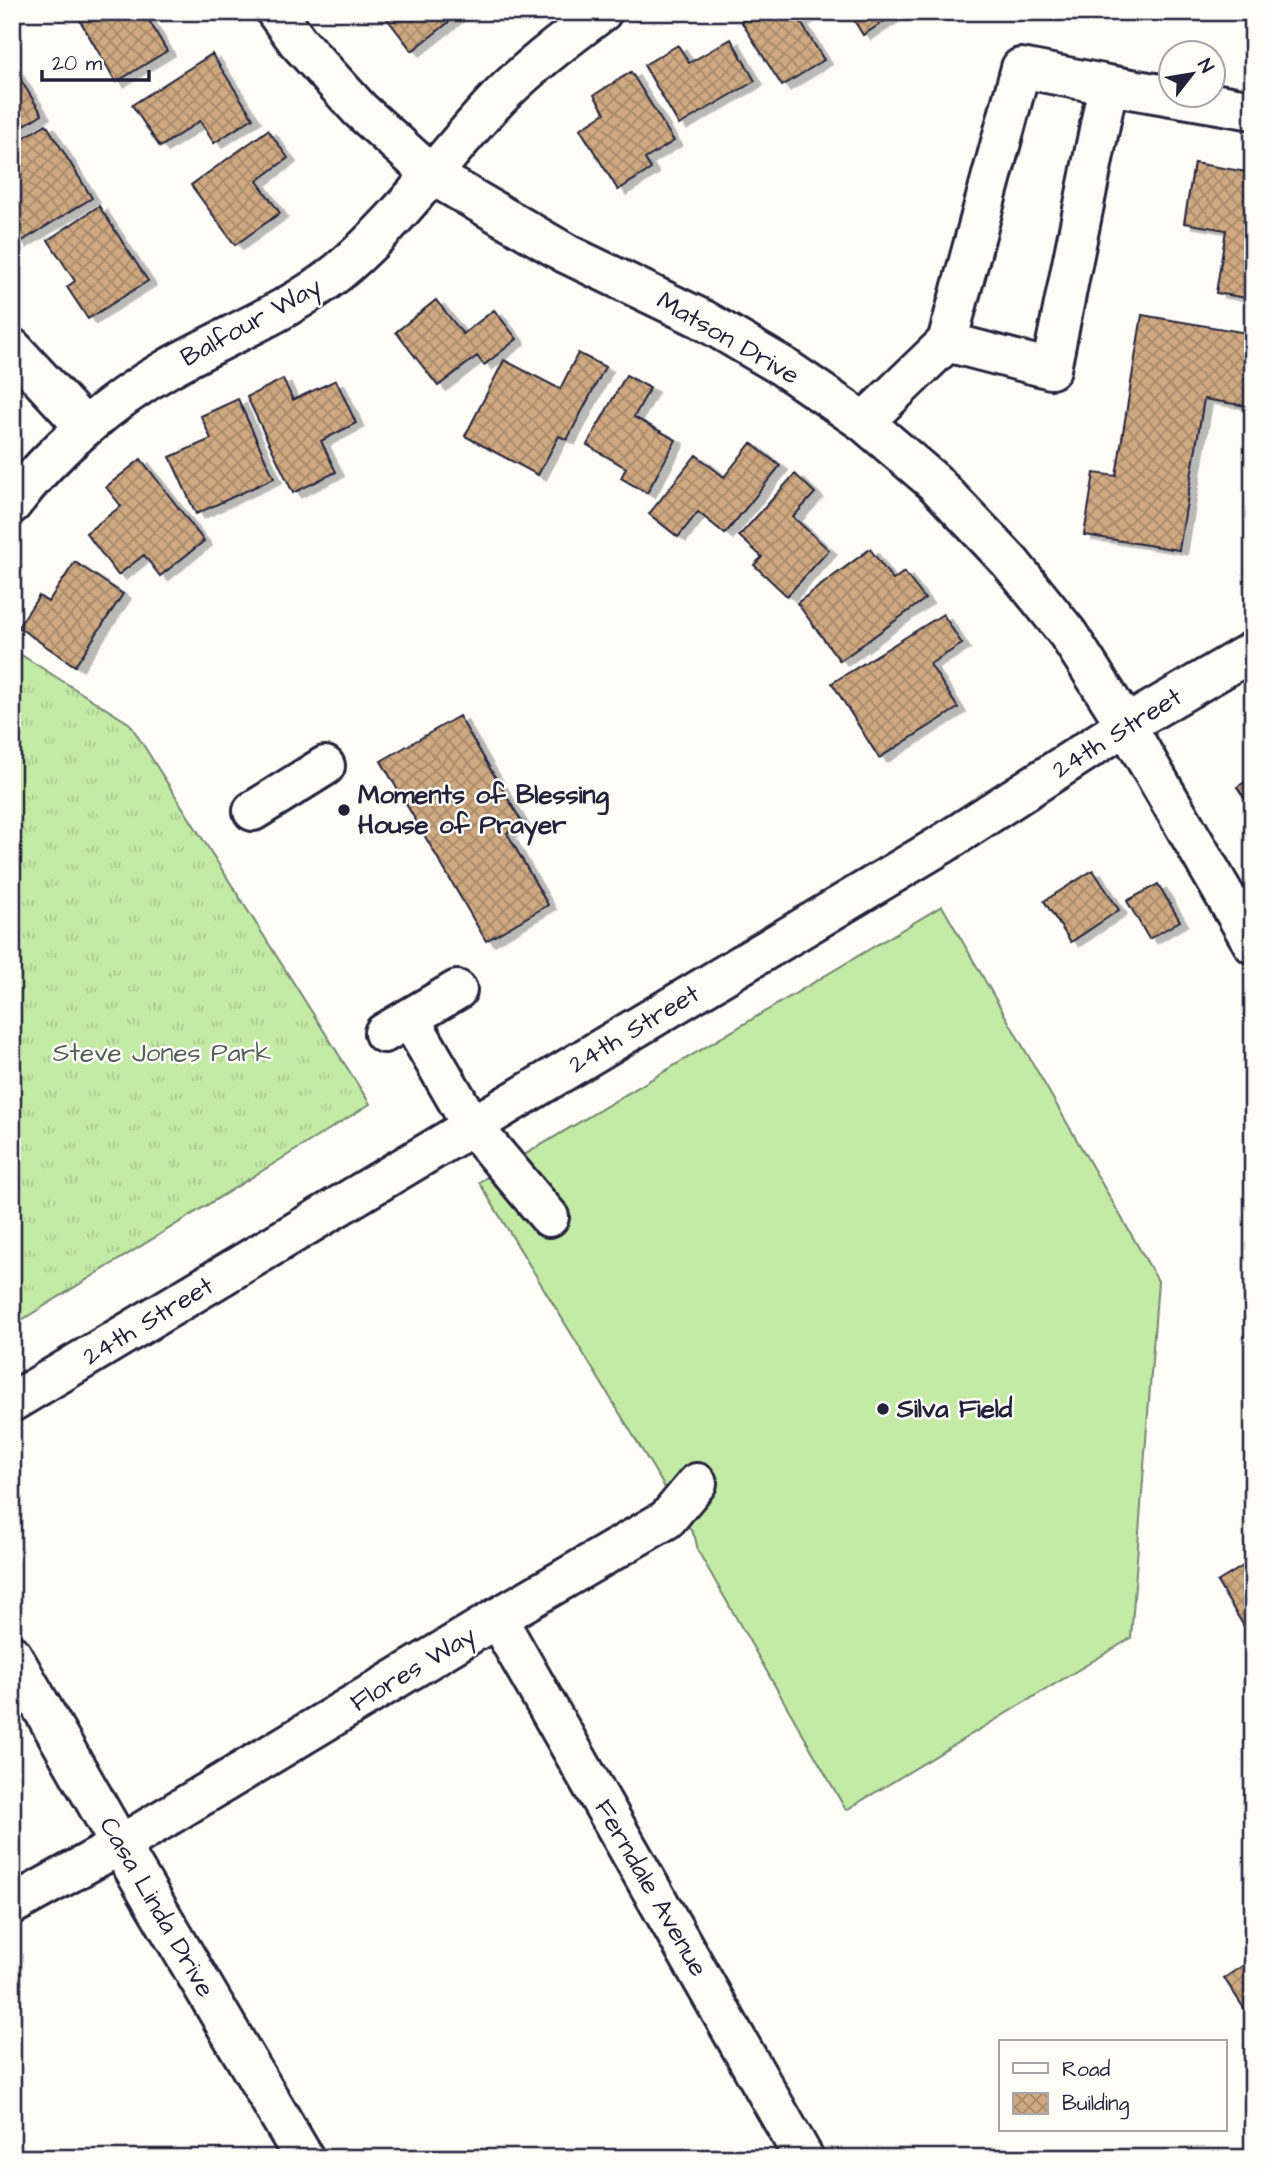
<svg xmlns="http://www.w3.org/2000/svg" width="1265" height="2170" font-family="'Architects Daughter',sans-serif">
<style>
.grass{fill:url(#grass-tufts);stroke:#738670;stroke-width:2}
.pitch{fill:#c4eba6;stroke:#738670;stroke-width:2}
.building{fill:url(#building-cross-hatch);stroke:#22223b;stroke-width:2;filter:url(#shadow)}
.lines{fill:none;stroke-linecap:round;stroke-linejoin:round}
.minor-casing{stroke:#22223b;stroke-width:44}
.minor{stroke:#fdfcf7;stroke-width:38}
.poi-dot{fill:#22223b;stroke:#fdfcf7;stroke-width:2.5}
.labels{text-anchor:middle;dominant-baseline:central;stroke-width:5;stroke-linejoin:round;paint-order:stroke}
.street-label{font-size:26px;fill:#22223b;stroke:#fdfcf7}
.poi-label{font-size:26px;font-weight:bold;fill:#22223b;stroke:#fdfcf7;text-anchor:start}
.park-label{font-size:26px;fill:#535e5b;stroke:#fdfcf7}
</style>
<defs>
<pattern id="grass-tufts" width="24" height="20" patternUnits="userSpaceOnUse" patternTransform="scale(1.75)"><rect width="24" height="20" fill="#c4eba6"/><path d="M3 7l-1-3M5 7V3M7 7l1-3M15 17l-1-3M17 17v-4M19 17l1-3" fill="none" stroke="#a8c990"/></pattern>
<pattern id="building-cross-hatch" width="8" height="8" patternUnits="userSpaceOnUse" patternTransform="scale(1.75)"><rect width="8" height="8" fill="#cfa981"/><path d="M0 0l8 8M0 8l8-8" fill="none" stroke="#a8896b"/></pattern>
<filter id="shadow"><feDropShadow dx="8" dy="4.5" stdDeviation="0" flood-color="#0004"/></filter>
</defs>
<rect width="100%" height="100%" fill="#fdfcf7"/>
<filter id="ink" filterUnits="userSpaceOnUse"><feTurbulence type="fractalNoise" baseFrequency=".0143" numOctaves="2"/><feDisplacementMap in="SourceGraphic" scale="14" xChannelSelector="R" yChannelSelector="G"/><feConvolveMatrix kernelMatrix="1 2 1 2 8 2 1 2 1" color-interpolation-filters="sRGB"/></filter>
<g filter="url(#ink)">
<path class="grass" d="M12,649L130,724L370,1104L12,1326Z"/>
<path class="pitch" d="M942,906L1158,1281L1131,1638L846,1810L698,1551L695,1537L479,1182Z"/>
<path class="building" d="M75,12H144L167,51L116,82Z
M382,12H457L458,15L412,51Z
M755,12H815L800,21L824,60L782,86L741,21Z
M849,12H899L863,35Z
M731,39L755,81L679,125L644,65L678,45L689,63Z
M212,54L253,118L214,143L200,121L160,147L132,105Z
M12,66L42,114L12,133Z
M631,72L674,141L645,159L651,169L618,190L580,129L605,113L594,95Z
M46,124L92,198L19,243L12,232V202L21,196L12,183V145Z
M268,130L288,158L257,181L280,213L235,245L191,185Z
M1194,163L1253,173V299L1216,293L1226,230L1184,223Z
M99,206L148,281L88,319L67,287L75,281L48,240Z
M436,300L463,334L494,310L517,339L484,365L477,356L438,386L396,332Z
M1142,315L1253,334V407L1204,399L1179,550L1084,535L1094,473L1116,476Z
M578,353L605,367L567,440L559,436L538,475L465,436L504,360L560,389Z
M626,375L650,388L634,417L676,440L647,493L621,478L626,468L587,445Z
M283,379L293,400L336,380L356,423L321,441L336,472L293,493L247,397Z
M238,399L274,478L196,514L170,457L211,439L201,416Z
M751,443L780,466L725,534L698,512L678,537L649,514L696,455L724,477Z
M141,459L204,541L160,576L144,555L118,575L86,533L121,506L106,487Z
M795,474L815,493L793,517L829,550L787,596L754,565L762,557L739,536Z
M870,549L893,580L904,572L925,599L840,661L797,603Z
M75,562L123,594L75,666L18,627L39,596L48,602Z
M943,614L962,644L930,664L958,708L879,758L832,683Z
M459,716L523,824L507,833L548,905L486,941L381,761Z
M1253,777V811L1237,787Z
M1093,870L1119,910L1071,942L1044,901Z
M1158,884L1180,921L1149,939L1127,901Z
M1253,1560V1641L1217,1582Z
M1253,1959V2022L1224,1978Z"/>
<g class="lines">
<g class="minor-casing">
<path id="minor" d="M276,12L298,42L360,110L432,175L567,254L702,319L782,366L864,422L933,481L1010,562L1068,634L1126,725L1253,944
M1108,85L1253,110
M12,348L85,427
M864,422L947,342L1021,68L1108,85L1051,369L947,342
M12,504C51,452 111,401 167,369C224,336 286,314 338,272C396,224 438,164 489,108C522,72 562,42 602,12
M253,811L325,766
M410,1019L472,1126L549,1217
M384,1033L457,990
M12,1402L941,845L1126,725L1253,651
M497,1618L804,2158
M12,1655L120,1845L304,2158
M12,1905L120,1845L497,1618L667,1519L697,1483"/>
</g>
<use href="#minor" class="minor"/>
</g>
</g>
<g class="poi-dot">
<circle cx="344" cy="810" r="7"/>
<circle cx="883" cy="1409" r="7"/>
</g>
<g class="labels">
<g class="street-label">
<text transform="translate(251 322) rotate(-29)">Balfour Way</text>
<text transform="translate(728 338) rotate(30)">Matson Drive</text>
<text transform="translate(1117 733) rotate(-32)">24th Street</text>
<text transform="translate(634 1029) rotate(-31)">24th Street</text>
<text transform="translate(148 1321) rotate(-31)">24th Street</text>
<text transform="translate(413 1669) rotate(-31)">Flores Way</text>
<text transform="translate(651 1888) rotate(60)">Ferndale Avenue</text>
<text transform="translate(157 1907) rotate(60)">Casa Linda Drive</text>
</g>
<g class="poi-label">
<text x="358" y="795">Moments of Blessing<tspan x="358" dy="30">House of Prayer</tspan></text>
<text x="897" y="1409">Silva Field</text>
</g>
<g class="park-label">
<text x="162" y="1053">Steve Jones Park</text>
</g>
</g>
<rect width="1265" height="2170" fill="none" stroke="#fdfcf7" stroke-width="42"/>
<rect x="21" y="21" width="1223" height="2128" fill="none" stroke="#22223b" stroke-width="2.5" filter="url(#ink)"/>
<rect x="999" y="2040" width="228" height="91" fill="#fdfcf7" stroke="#a5a5ac" stroke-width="2"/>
<rect x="1013" y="2063" width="35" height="10" fill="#fdfcf7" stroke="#a5a5ac" stroke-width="2"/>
<text x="1062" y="2076" font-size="21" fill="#22223b">Road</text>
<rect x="1013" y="2093" width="35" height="21" fill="url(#building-cross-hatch)" stroke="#a5a5ac" stroke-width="2"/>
<text x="1062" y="2110" font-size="21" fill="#22223b">Building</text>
<g transform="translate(1192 74) rotate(59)"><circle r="33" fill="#fdfcf7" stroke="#a5a5ac" stroke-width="2"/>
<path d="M0-5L12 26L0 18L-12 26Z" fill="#22223b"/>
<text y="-10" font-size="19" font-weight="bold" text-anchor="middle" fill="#22223b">N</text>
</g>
<path d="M42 70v10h107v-10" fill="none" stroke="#22223b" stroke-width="3.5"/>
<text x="52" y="70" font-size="21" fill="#22223b" stroke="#fdfcf7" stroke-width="5" paint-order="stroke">20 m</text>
</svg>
